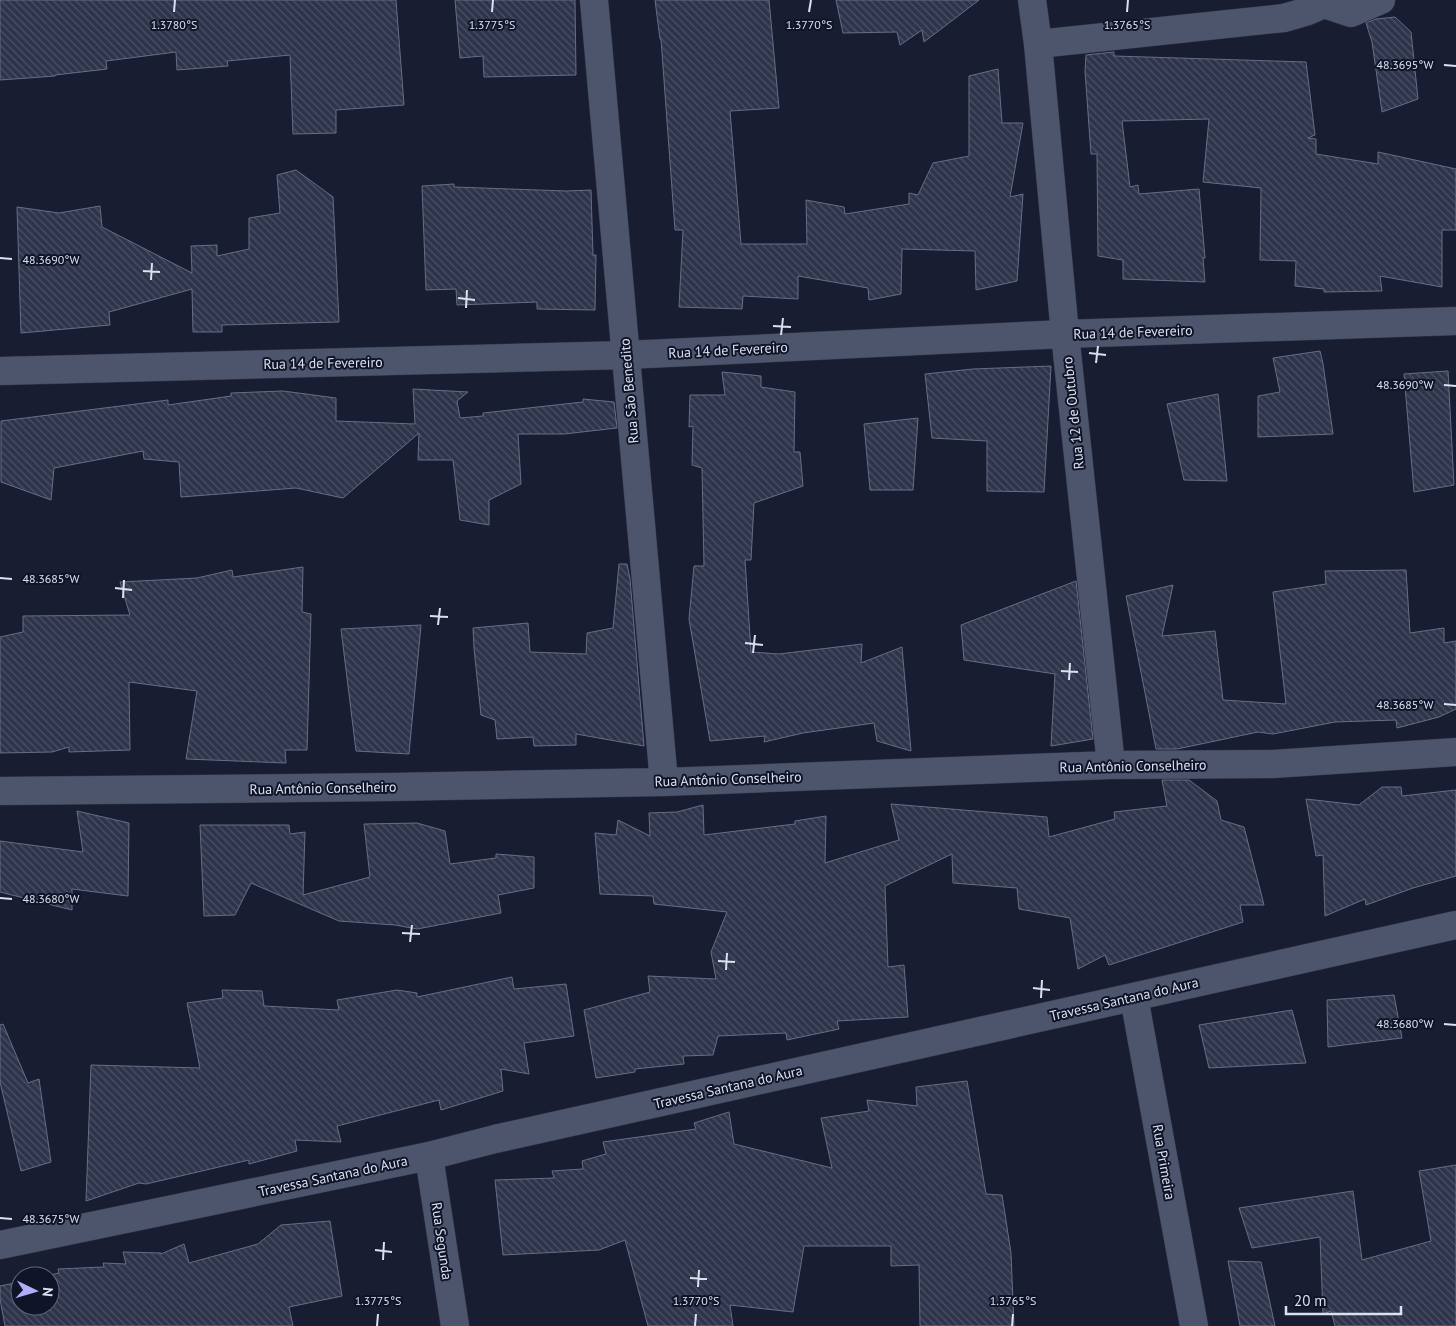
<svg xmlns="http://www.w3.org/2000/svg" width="1456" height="1326" font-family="'PT Sans',sans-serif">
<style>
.building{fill:url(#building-back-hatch);stroke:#666e87}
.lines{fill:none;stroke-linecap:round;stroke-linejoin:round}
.minor-casing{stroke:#343748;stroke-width:29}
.tertiary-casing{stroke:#343748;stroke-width:29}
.minor{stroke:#4d556d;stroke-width:28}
.tertiary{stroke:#4d556d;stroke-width:28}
.ticks{fill:none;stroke:#dce1ef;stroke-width:2}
.labels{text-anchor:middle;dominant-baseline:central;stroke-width:4;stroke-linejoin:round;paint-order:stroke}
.street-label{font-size:14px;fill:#dce1ef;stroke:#0f1428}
.ticks-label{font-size:12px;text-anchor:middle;fill:#dce1ef;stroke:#0f1428;stroke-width:4;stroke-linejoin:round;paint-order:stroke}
</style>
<defs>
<pattern id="building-back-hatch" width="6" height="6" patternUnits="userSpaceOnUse" patternTransform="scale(1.25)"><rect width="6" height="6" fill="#2e344b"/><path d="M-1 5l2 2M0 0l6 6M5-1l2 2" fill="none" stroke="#4c5165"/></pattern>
</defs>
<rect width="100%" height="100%" fill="#181d32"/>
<path class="building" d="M0,0H396L404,105L336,110V133L293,134L290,55L227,61L228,66L177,70L176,52L106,61L107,69L55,75V76L0,80Z
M455,0H575L576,75L484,77L483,56L460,58Z
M655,0H769L779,108L730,111L741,244H807L806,200L844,207L845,214L909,204V193L918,195L933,163L969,156V76L998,69L1002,123H1023L1010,197L1023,194L1017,281L976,290L975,251L902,249L901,294L869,300L868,288L798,276V299L743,296L742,309L679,307L683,230H675L661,39H660Z
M836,0H979L924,42L922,30L900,45L897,32L843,33Z
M1395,17L1411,32L1418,99L1382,112L1372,42L1366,23L1376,19Z
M1114,52V56L1306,62L1315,135L1308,138L1316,139V154L1378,164V152L1456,169V230H1442V287L1380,276L1382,291L1324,292V289L1295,286L1296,261L1260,260L1261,188L1203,182L1209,119L1122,121L1130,187L1138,185L1139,194L1199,189L1205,258H1203L1205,282L1123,279V260L1098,256L1097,154H1091L1085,71L1086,55Z
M296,170L333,197L339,322L222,325V332H193L192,289L109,312L110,325L21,333L17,207L59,213L100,206L102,227L192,273L191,246L217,245V256L249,249V218L280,213L277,175Z
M454,184V187L566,191L591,190L593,255H596L595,310L537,309V302L457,305L456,289L426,290L422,186Z
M1320,351L1323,364L1333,434L1258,437V396L1280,392L1273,358Z
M1051,366L1044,492L987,491V441L932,438L925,374L973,369Z
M1448,371L1454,485L1414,492L1404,374Z
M722,372L761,376V387L795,392L794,452H800L803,486L754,503L751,560H745L751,652L779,654L862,644L861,663L902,647L911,751L877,741L874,723L803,733L764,742L765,736L710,741L689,619L694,566H704L702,468L692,465L693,426L689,427L690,395H725Z
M413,389L468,392L457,401L460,418L483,416V413L583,402V399L614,402L617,428L564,434H518L521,484L489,500V525L460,520L453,460H418L419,433L343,498L296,488L181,497L179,462L144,459L143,451L54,468L51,500L1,482V421L168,400V405L231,396V393L283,391L336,398V421L415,424Z
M1218,394L1227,481L1184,480L1167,404Z
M918,418L913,490H870L864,424Z
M619,564H627L630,579L644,746L576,734V745L534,746L533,737L497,739L495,720L481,715L474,648L473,628L528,623L530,652L586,654L587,633L613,628Z
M303,567L302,612L311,614L307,750H285L286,763L186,759L197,691L129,682L130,750L69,752V747L52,752L0,753V637L23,632V616L130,615L120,582L197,578L232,570L233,577Z
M1406,570L1410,633L1444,628V643L1456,641V709L1439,717L1397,728L1396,720L1335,722L1273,734L1258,732L1177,749H1156L1126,596L1173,585L1162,636L1215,631L1223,700L1286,704L1273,592L1326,584L1325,571Z
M1076,581L1093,739L1051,746L1055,674L964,660L961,625Z
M421,625L409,754L356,751L341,629Z
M1162,780H1189L1217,801L1221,820L1244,827L1264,905H1240L1243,922L1109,965L1105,955L1078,969L1070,918L1019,909L1017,888L953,883L952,854L885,886L888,967L904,965L908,1017L837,1021L839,1029L787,1040L786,1033L718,1036L713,1055L683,1056L684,1064L635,1069V1072L596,1078L584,1010L650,992L648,976L716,979L711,952L727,912L654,904L653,896L600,894L595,833L616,835L618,820L650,836L649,813L677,812L703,805L704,835L795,824V821L826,816L825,863L899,840L891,804L1047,817L1049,837L1115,819L1114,812L1167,806Z
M1382,787H1401L1402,796L1456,790V876L1413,888L1366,905L1365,899L1325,916L1323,855L1316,856L1306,799L1359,805Z
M77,811L129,823L128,896L72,889V910L0,892V841L83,852Z
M417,823L445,831L450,864L496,858V854L534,857V888L498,895L501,913L417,929L395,925L339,921L251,883L235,915L204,916L200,825H289L290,834L305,832L303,895L370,877L364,824Z
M512,977L514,989L566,984L574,1036L524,1043L529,1074L501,1069L503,1091L441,1110L439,1100L337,1126L341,1142L295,1140L297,1151L249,1164V1160L146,1184L139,1183L86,1201L91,1065L200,1068L187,1003L223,998L222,990L262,991L264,1006L339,1010L337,1000L397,990L417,993V997Z
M1394,995L1402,1038L1328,1047L1327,1000Z
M1292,1010L1306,1063L1209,1068L1199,1025Z
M3,1024L28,1083L39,1079L51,1162L21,1171L0,1082V1025Z
M967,1081L986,1194L1002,1195L1011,1253L1014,1326H920L919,1265L891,1266V1246H804L793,1312L730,1305L733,1326H648L625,1240L599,1250L503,1255L495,1180L554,1178L552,1171L583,1169L582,1161L606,1154L603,1142L696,1129L694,1123L729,1112L734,1144L832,1168L821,1118L869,1111L867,1100L917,1106L916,1087Z
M1456,1165V1326H1335L1331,1311L1323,1314L1320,1237L1252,1248L1239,1208L1353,1191L1362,1260L1431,1241L1419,1171Z
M330,1221L342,1296L289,1307L293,1326H5L0,1299V1286L20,1282V1306H50V1276H46L59,1273L58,1269L104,1267L103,1263L126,1264L123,1252L161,1253V1254L184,1244L189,1263L258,1244L281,1225Z
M1228,1261L1261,1262L1275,1326H1240Z"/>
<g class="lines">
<g class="minor-casing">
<path id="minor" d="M594,0L664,782
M1032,0L1038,44L1065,334L1111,765
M1038,44L1284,18L1308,11L1324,4L1351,13L1381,0
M0,371L626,355L1065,334L1456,321
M0,791L391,787L664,782L1111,765L1273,764L1456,752
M1134,997L1194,1326
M429,1156L455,1326"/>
</g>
<g class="tertiary-casing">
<path id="tertiary" d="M0,1245L429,1156L495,1139L1456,925"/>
</g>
<use href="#minor" class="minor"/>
<use href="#tertiary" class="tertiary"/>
</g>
<path class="ticks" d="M174,12L175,0M492,12L493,0M809,12L811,0M1127,12L1128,0M1444,65L1456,66M0,258L12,259M143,271L160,272M151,280L152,263M458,298L475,300M466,308L467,290M773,326L791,327M781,335L783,318M1089,353L1106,355M1096,363L1098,346M1444,385L1456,386M0,578L12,579M115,588L132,590M123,598L124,580M430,616L448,617M438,625L440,608M745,643L763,645M753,653L755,635M1061,671L1078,672M1069,680L1070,663M1444,704L1456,705M0,898L12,899M402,933L420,934M410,942L412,925M718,961L735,962M726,970L727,953M1033,988L1050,990M1041,998L1042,980M1444,1024L1456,1025M0,1218L12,1219M375,1250L392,1252M383,1260L384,1242M690,1278L707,1279M698,1287L699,1270M377,1326L378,1314M695,1326L696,1314M1012,1326L1013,1314"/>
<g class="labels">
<g class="street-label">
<text transform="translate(1133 332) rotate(-2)">Rua 14 de Fevereiro</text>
<text transform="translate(728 350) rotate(-3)">Rua 14 de Fevereiro</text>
<text transform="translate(323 363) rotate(-1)">Rua 14 de Fevereiro</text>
<text transform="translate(629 391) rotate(-95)">Rua São Benedito</text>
<text transform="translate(1073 413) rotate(-96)">Rua 12 de Outubro</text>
<text transform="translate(1133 766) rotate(-1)">Rua Antônio Conselheiro</text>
<text transform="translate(728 779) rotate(-2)">Rua Antônio Conselheiro</text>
<text transform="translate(323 788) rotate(-1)">Rua Antônio Conselheiro</text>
<text transform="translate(1124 999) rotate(-13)">Travessa Santana do Aura</text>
<text transform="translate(728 1087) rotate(-13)">Travessa Santana do Aura</text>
<text transform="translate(1164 1162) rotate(80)">Rua Primeira</text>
<text transform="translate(333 1176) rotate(-12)">Travessa Santana do Aura</text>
<text transform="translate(442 1241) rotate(82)">Rua Segunda</text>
</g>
</g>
<g class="ticks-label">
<text x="174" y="29">1.3780°S</text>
<text x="492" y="29">1.3775°S</text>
<text x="809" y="29">1.3770°S</text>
<text x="1127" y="29">1.3765°S</text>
<text x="1405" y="69">48.3695°W</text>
<text x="51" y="264">48.3690°W</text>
<text x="1405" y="389">48.3690°W</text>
<text x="51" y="583">48.3685°W</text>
<text x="1405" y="709">48.3685°W</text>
<text x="51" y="903">48.3680°W</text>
<text x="1405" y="1028">48.3680°W</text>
<text x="51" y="1223">48.3675°W</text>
<text x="378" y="1305">1.3775°S</text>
<text x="696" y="1305">1.3770°S</text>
<text x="1013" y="1305">1.3765°S</text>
</g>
<g transform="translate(35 1291) rotate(95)"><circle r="24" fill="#0f1428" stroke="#616678"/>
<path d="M0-4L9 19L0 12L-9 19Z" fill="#b3adf9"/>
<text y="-8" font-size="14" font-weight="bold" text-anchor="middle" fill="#dce1ef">N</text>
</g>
<path d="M1286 1306v8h115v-8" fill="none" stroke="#dce1ef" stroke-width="2.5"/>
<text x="1294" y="1306" font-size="15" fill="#dce1ef" stroke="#0f1428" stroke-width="4" paint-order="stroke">20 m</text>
</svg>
